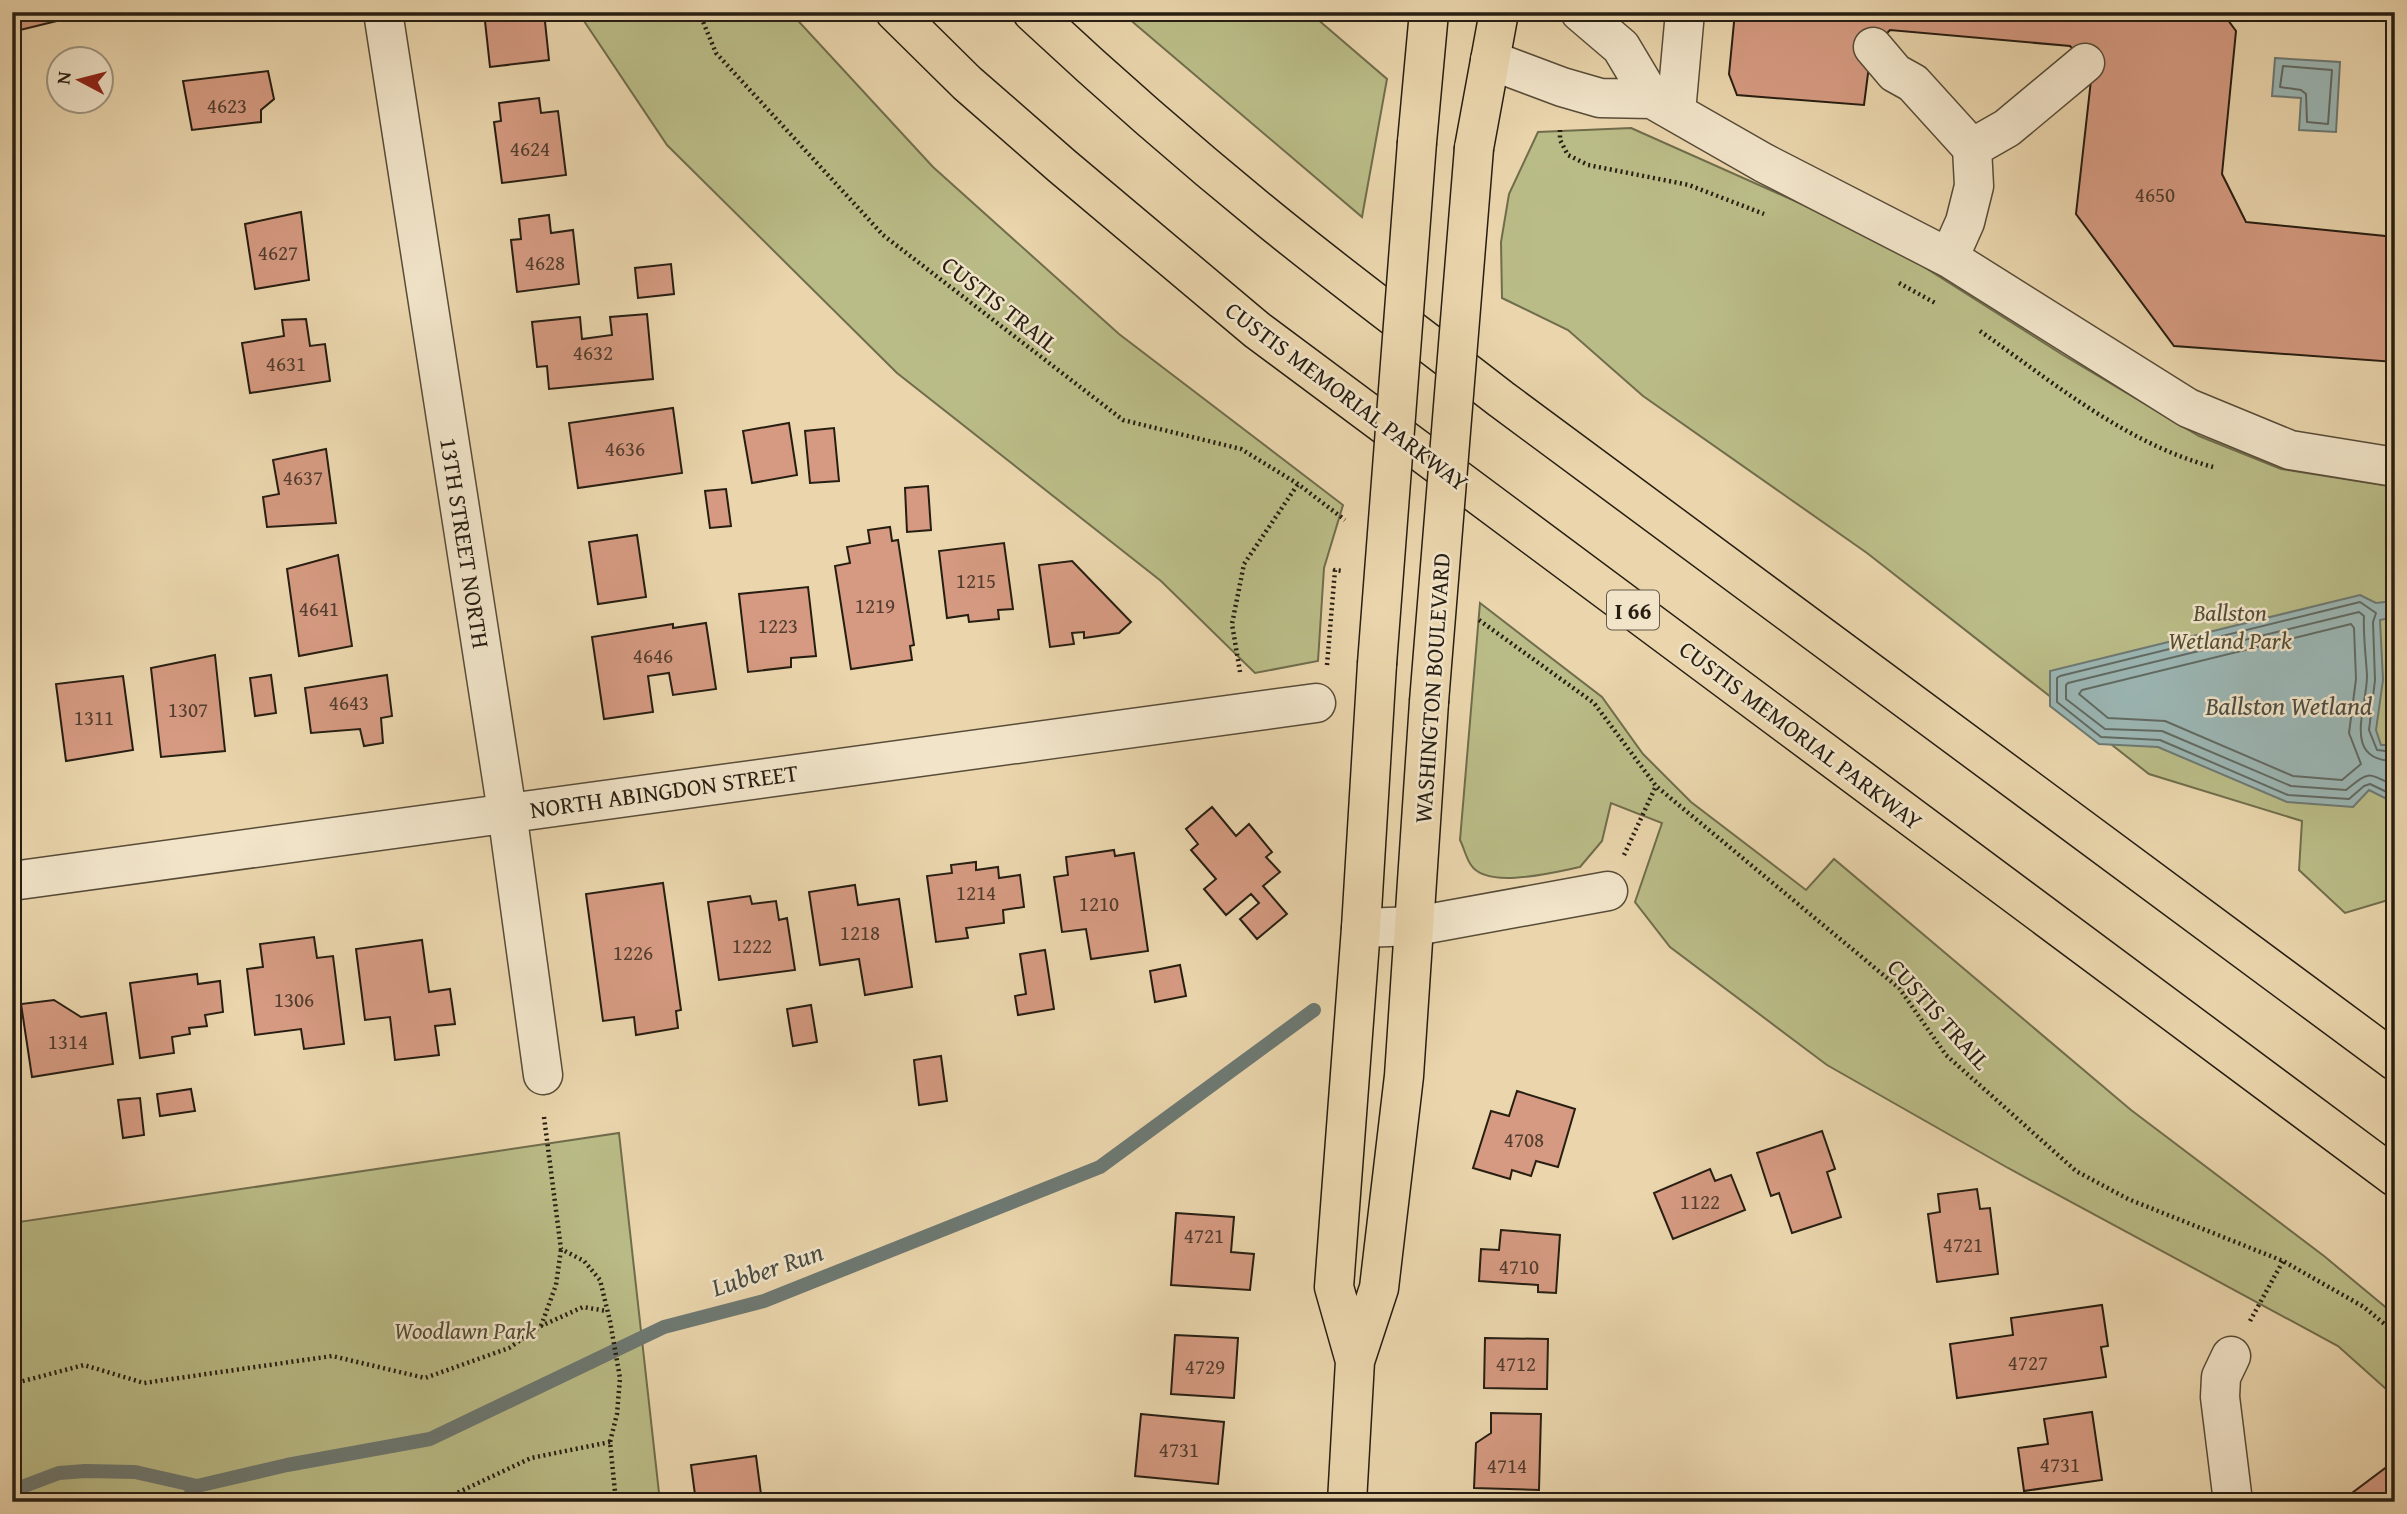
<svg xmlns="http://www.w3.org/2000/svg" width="2407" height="1514" font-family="'Gentium Book Plus',serif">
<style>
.green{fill:#babc87;stroke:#706d4c;stroke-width:2}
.water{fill:#9bb6b4;stroke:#6d7973;stroke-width:2}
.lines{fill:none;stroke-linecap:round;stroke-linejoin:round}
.shore{stroke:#616a63;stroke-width:2}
.stream{stroke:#6d7973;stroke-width:14}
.building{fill:#d59a81;stroke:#271e12;stroke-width:2}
.minor-casing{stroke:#584c38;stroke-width:41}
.major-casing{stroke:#271e12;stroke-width:41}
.highway-casing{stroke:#271e12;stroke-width:41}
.path{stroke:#271e12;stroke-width:4.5;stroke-dasharray:2 3.5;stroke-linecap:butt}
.minor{stroke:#f1e4c9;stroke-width:38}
.major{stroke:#ead5ac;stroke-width:38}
.highway{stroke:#ead5ac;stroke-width:38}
.major-bridge-casing{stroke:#271e12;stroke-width:41;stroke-linecap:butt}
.major-bridge{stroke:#ead5ac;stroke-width:38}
.labels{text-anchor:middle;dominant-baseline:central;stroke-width:5;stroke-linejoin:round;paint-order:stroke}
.number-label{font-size:21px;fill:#523d2e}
.shield{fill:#f1e4c9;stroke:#645949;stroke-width:2}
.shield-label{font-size:23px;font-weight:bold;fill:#271e12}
.street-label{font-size:24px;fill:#271e12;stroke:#f1e4c9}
.park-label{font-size:24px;font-style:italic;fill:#534d35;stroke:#f1e4c9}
.water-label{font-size:26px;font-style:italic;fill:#4a4c43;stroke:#f1e4c9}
</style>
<rect width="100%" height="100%" fill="#ead5ac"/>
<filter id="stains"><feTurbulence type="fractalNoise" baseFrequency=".00286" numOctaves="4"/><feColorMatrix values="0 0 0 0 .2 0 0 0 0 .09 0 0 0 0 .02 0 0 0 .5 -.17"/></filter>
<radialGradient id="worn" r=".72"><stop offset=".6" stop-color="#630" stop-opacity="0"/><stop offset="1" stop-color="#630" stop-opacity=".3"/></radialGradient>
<path class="green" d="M578,12H790L933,167L1119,334L1343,505L1324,568L1318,661L1255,673L1161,581L897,373L667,145Z
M1121,12H1309L1387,79L1362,217Z
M1631,128L1880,239L2063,355L2199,436L2281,469L2395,487V898L2345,913L2299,870L2302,821L2149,774L1867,553L1643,396L1568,330L1502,298L1501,242L1509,194L1538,132Z
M1480,603L1602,697L1643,754L1691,802L1806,890L1834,859L2131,1110L2324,1256L2395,1315V1397L2338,1346L2008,1168L1827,1065L1670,947L1635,902L1662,823L1611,803L1602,841L1580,867C1555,872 1487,890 1471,865C1466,858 1464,848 1460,840Z
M619,1133L660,1502H12V1223Z"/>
<path class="water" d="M2275,58L2340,62L2336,132L2299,130L2301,98L2272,96Z
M2360,595L2376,603L2393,601L2395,598V617L2380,620L2383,680L2376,730L2381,745H2395V809L2391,801L2369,790L2353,807L2287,802L2158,747L2099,744L2050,706V671Z"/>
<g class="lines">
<path class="shore" d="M2283,66L2332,70L2328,124L2307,122L2306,94L2301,90L2280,87Z
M2351,624L2354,628L2356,679L2349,733L2361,764L2342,780L2293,776L2165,721L2108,718L2079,694L2082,690Z
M2395,752L2377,750L2369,730L2375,680L2373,622L2376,613L2360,602L2060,676L2057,678V702L2101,737L2160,740L2288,795L2349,799L2364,786L2370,784L2395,796
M2395,761C2341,761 2367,709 2367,676C2366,656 2363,636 2364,616L2359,612L2068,683L2066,685V699L2105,729L2162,731L2291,786L2346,790C2370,771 2366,772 2395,786"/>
<path class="stream" d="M19,1488L59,1473L85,1471L135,1472L197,1486L287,1465L430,1439L664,1327L764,1301L1100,1167L1314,1010
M185,1502L197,1486"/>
</g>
<path class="building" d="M12,12H71L73,17L12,32Z
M484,12H544L549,60L490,67Z
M1735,12H2222L2236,31L2222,174L2246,222L2395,237V362L2174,346L2076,214L2092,71L2070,46L1890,30L1871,50L1864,105L1737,95L1729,74Z
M268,71L274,99L261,110V122L192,130L183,81Z
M539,98L541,113L558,111L566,175L502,183L494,122L501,121L499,103Z
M301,212L309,280L255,289L245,224Z
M549,215L551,233L573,230L579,284L517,292L511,240L521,239L519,219Z
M671,264L674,294L638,298L635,268Z
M647,314L653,379L549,389L547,366L537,367L532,322L580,317L582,339L612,335L610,317Z
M306,319L310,346L325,344L330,381L250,393L242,343L284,336L282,320Z
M673,408L682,473L578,488L569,423Z
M789,423L797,475L752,483L743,431Z
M834,428L839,481L810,483L805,431Z
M326,449L336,523L267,527L263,497L279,494L273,460Z
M928,486L931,530L907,532L905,488Z
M726,489L731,526L710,528L705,491Z
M890,527L892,541L898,540L914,645L910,646L912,660L851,669L835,566L850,563L847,547L870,543L868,530Z
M637,535L646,597L598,604L589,542Z
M1004,543L1013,609L998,610L999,619L969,622L968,615L947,618L939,551Z
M338,555L352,646L299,656L287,569Z
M1072,561L1131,622L1119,633L1084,638V632L1072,633L1074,644L1050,647L1039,565Z
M808,587L816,656L791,658V667L748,672L739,594Z
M706,623L716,689L673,695L669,673L648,676L653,712L604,719L592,637L673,624V628Z
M215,655L225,751L161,757L151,668Z
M271,675L276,713L255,716L250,678Z
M387,675L392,716L381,718L383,743L364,746L360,729L311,733L305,688Z
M123,676L133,750L66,761L56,684Z
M1212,807L1236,836L1249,824L1272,852L1266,857L1280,872L1263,886L1287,914L1257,939L1240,919L1259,903L1251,894L1226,915L1204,889L1216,879L1191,850L1198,844L1186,829Z
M1114,850L1115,856L1134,853L1148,951L1091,959L1086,929L1062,932L1054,877L1068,875L1066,857Z
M976,862V870L998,867L999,878L1020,875L1024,907L1003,910L1004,923L966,928L968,938L936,942L927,876L952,873L951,865Z
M663,883L681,1010L676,1011L678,1028L636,1035L634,1017L603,1021L586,894Z
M855,885L858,905L899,899L912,987L865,995L859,959L820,965L809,892Z
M750,896L752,904L776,901L779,920L787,918L795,970L719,980L708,902Z
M314,937L317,958L333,956L344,1044L304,1049L301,1029L255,1035L247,969L263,967L260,944Z
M422,940L429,992L450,989L455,1024L435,1026L439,1055L395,1060L390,1017L365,1020L356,949Z
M1045,950L1054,1009L1018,1015L1015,996L1026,994L1020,954Z
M1180,965L1186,996L1155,1002L1150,971Z
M197,974L198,984L220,981L223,1012L205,1015L207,1026L189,1028L190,1034L172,1037L174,1053L140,1058L130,983Z
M54,1000L81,1017L106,1013L113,1064L32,1077L21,1004Z
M811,1005L817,1042L793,1046L787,1009Z
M941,1056L947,1101L919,1105L914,1060Z
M191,1089L195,1111L160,1116L157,1094Z
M1517,1091L1575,1109L1558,1167L1536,1161L1531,1176L1512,1170L1510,1179L1473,1168L1491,1111L1509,1116Z
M140,1098L144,1135L123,1138L118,1100Z
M1822,1131L1835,1169L1827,1172L1841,1217L1792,1233L1779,1193L1771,1196L1757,1153Z
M1710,1169L1715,1181L1731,1175L1745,1210L1673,1239L1654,1193Z
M1977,1189L1980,1209L1990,1208L1998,1274L1937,1282L1928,1214L1940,1212L1938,1194Z
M1176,1213L1234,1217L1231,1252L1254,1254L1250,1290L1171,1285Z
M1501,1230L1560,1235L1556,1293L1538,1292V1285L1479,1281L1481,1249L1499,1250Z
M2102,1305L2108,1346L2101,1347L2106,1377L1957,1398L1950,1344L2013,1335L2011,1318Z
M1175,1335L1238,1338L1234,1398L1171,1394Z
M1485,1338L1548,1339L1547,1389L1484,1388Z
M2092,1412L2102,1480L2024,1491L2018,1448L2048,1444L2044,1419Z
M1491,1413L1541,1414L1539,1490L1474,1488L1476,1443L1491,1433Z
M1141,1414L1224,1422L1218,1484L1135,1476Z
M756,1456L762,1502H696L691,1465Z
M2392,1463L2395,1467V1502H2346L2344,1499Z"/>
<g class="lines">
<g class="minor-casing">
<path id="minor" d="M383,12L507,812L543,1075
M1580,12L1621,47L1652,99L1764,163L1949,258L2188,408L2290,450L2395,467
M1873,47L1895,73L1913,83L1972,148L1974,186L1965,222L1949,258
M1490,60L1562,87L1600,98L1652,99
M1676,112L1685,12
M1972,148L2007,128L2085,63
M12,881L1316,703
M1361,928L1416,926L1608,891
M2231,1356L2221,1377L2220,1397L2233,1502"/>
</g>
<g class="major-casing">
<path id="major" d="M1417,142L1429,12
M1474,148L1499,12
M1355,1361L1334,1287L1361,928L1377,664
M1347,1502L1355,1361L1379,1288L1404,1076L1429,702"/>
</g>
<g class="highway-casing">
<path id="highway" d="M895,12L967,83L1062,166L1257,330L2395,1177
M1032,12C1109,84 1188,153 1269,219C1345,281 1424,339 1501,399L2395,1061"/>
</g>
<path class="path" d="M699,12L716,53L883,235L1123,420L1241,449L1298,484L1345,520
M1560,130V140L1568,155L1588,165L1689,185L1764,214
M1899,283L1937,304
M1980,331C2054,383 2125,443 2213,467
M1479,620L1594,703L1656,786L1899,988L1946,1055L2076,1171L2128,1199L2283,1261L2364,1307L2395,1333
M1327,665L1335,570L1343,571
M1240,672L1232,624L1244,564L1298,484
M1624,855L1656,786
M544,1117L561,1249L584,1261L600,1280L610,1321L620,1378L617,1414L610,1442L616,1502
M2250,1321L2283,1261
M541,1326L556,1285L561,1249
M12,1384L84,1365L144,1383L332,1356L425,1378L509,1348L541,1326L583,1307L607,1311
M438,1502L531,1458L610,1442"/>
<use href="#minor" class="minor"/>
<use href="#major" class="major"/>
<use href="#highway" class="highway"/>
<g class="major-bridge-casing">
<path id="major-bridge" d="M1377,664L1417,142
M1429,702L1474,148"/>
</g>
<use href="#major-bridge" class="major-bridge"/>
</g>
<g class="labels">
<g class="number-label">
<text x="227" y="105">4623</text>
<text x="530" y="148">4624</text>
<text x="2155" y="194">4650</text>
<text x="278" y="252">4627</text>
<text x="545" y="262">4628</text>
<text x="593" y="352">4632</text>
<text x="286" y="363">4631</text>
<text x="625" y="448">4636</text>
<text x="303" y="477">4637</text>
<text x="976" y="580">1215</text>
<text x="875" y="605">1219</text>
<text x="319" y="608">4641</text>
<text x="778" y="625">1223</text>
<text x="653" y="655">4646</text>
<text x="349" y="702">4643</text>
<text x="188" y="709">1307</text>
<text x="94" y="717">1311</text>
<text x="976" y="892">1214</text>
<text x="1099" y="903">1210</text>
<text x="860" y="932">1218</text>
<text x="752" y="945">1222</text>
<text x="633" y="952">1226</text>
<text x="294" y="999">1306</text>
<text x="68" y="1041">1314</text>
<text x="1524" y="1139">4708</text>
<text x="1700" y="1201">1122</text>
<text x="1204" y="1235">4721</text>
<text x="1963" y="1244">4721</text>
<text x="1519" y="1266">4710</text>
<text x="2028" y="1362">4727</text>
<text x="1516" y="1363">4712</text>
<text x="1205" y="1366">4729</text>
<text x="1179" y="1449">4731</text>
<text x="2060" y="1464">4731</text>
<text x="1507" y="1465">4714</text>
</g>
<rect class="shield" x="1607" y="590.5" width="52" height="39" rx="5"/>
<g class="shield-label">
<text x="1633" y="610">I 66</text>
</g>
<g class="street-label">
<text transform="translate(1000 304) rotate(38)">CUSTIS TRAIL</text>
<text transform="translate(1347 396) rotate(37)">CUSTIS MEMORIAL PARKWAY</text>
<text transform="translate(465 543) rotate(81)">13TH STREET NORTH</text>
<text transform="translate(1432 688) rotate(-86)">WASHINGTON BOULEVARD</text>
<text transform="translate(1801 735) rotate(37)">CUSTIS MEMORIAL PARKWAY</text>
<text transform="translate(664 791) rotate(-8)">NORTH ABINGDON STREET</text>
<text transform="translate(1939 1014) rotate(48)">CUSTIS TRAIL</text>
</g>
<g class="park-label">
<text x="2230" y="612">Ballston<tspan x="2230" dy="28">Wetland Park</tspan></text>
<text x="465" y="1330">Woodlawn Park</text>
</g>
<g class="water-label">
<text x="2289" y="705">Ballston Wetland</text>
<text transform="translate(767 1269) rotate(-19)">Lubber Run</text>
</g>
</g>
<rect width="2407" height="1514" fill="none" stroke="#ead5ac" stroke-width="42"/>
<rect x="14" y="14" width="2379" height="1486" fill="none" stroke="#271e12" stroke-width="3.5"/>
<rect x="21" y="21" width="2365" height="1472" fill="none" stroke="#271e12" stroke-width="2"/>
<g transform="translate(80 80) rotate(277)"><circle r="33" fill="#f1e4c9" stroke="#a09580" stroke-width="2"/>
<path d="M0-5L12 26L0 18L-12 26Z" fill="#8f2418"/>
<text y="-10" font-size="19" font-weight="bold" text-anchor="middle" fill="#271e12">N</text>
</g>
<rect width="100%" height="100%" filter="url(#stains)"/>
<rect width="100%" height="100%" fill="url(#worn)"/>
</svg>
